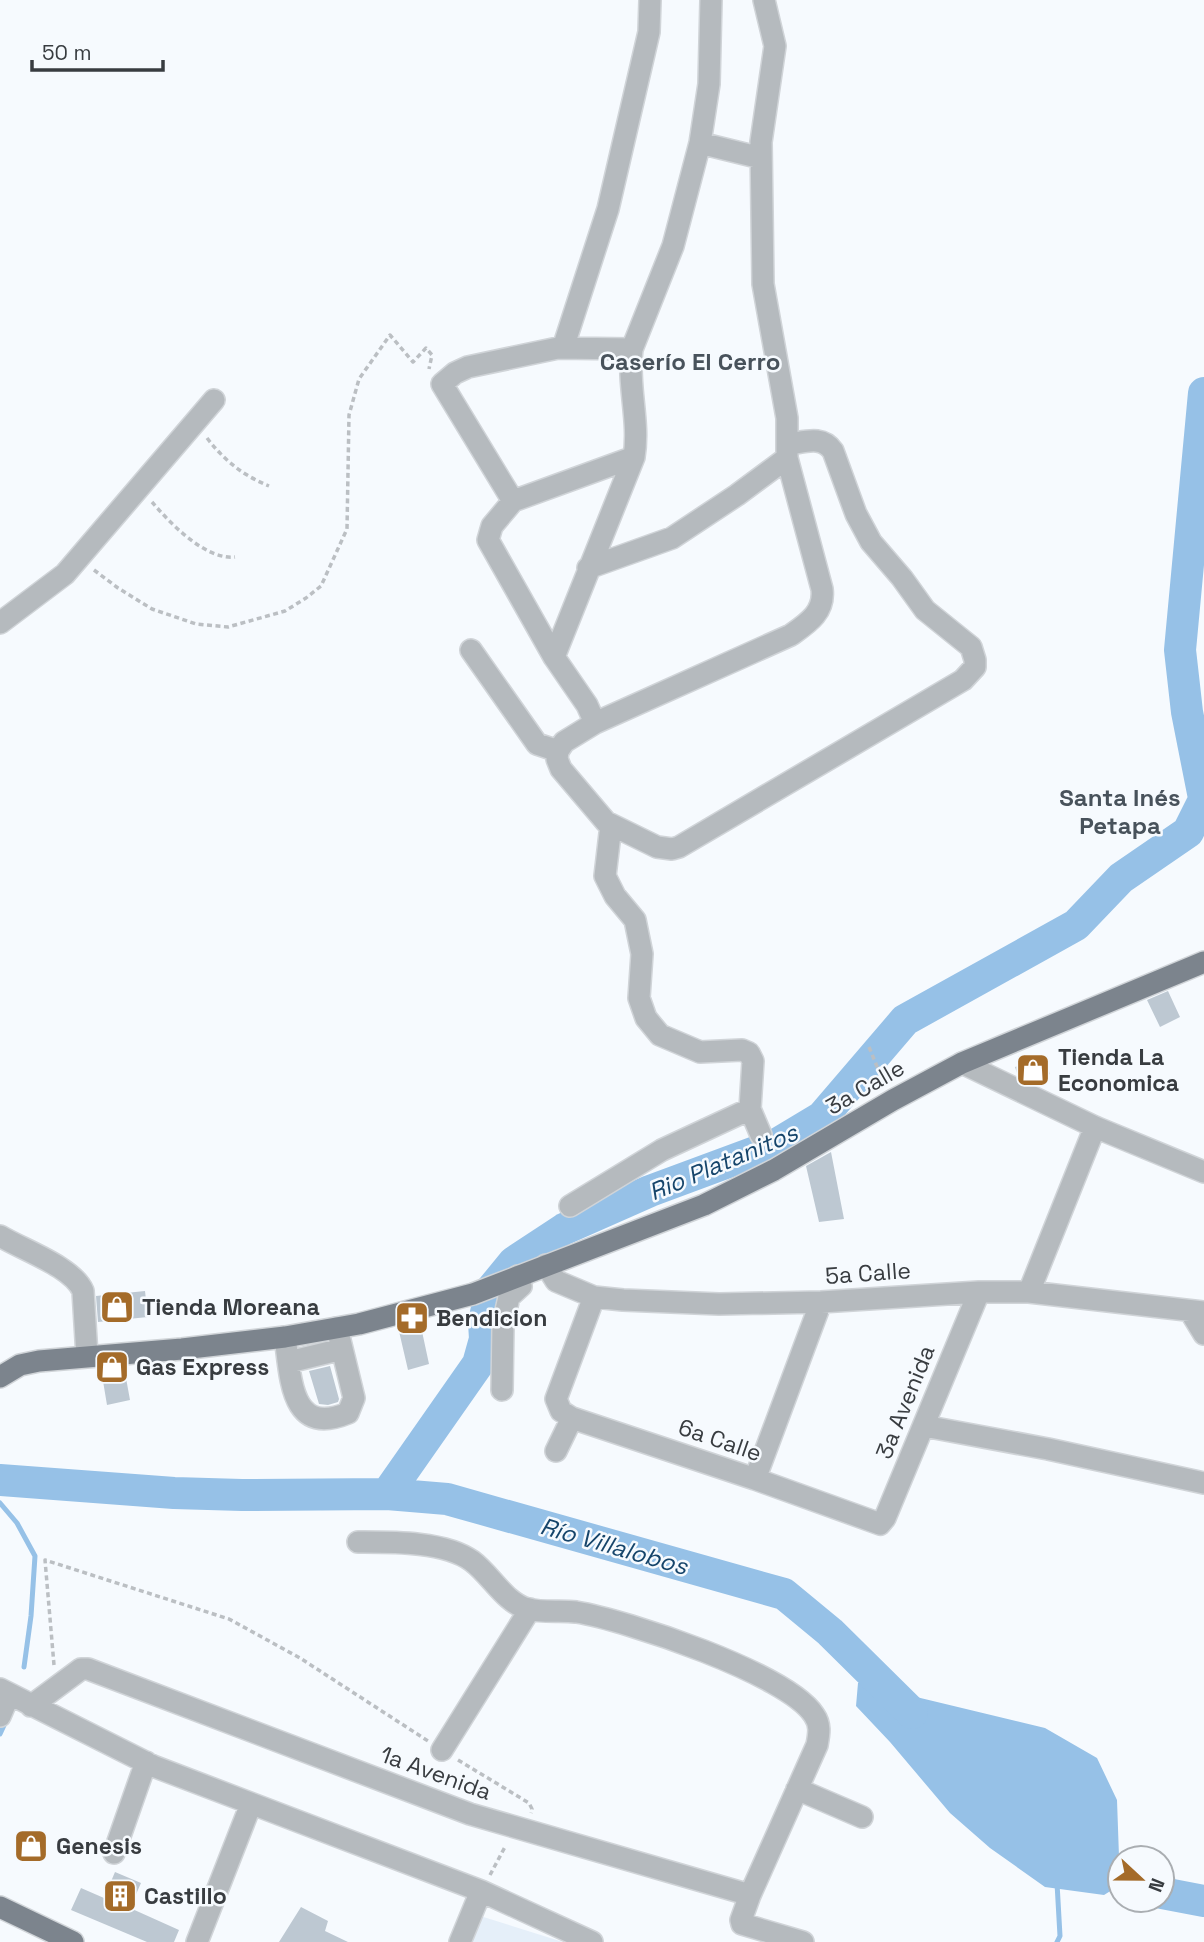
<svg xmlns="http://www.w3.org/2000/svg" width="1204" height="1942" font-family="'Space Grotesk',sans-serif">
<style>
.built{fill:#e5eff9}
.water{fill:#96c1e7}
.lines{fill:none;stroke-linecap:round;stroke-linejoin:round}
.stream{stroke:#96c1e7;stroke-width:5}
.river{stroke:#96c1e7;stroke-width:32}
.building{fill:#bdc8d2}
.minor-casing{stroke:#d0d4d8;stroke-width:24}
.major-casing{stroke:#d0d4d8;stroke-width:24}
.path{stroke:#bbbfc3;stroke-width:3.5;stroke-dasharray:5 3.5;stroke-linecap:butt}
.minor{stroke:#b5babe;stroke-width:21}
.major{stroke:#7c848d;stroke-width:21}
.labels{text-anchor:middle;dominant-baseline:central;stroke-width:5;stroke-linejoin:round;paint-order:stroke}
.poi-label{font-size:23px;font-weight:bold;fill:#383c40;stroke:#f6fafe;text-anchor:start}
.street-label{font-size:23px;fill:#383c40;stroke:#f6fafe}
.neighbourhood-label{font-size:24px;font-weight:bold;fill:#48525b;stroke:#f6fafe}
.water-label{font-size:24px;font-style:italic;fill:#16456b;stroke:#f6fafe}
</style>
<rect width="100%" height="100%" fill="#f6fafe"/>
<path class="built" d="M477,1915L563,1942H466Z"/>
<path class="water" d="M858,1683H882L908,1695L1045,1728L1097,1758L1117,1800L1120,1885L1104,1895L1045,1887L990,1848L950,1813L890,1742L856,1706Z"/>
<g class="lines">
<path class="stream" d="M0,1503L17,1523L35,1556L31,1616L24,1667
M0,1734L6,1721
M1057,1942L1060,1936L1057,1883"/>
<path class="river" d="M1204,393L1180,650L1187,712L1204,798
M0,1480L174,1493L242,1495L387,1494L447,1499L784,1594L830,1632L912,1713
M387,1494L478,1364L485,1339L484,1322L491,1290L514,1262L564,1229L650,1191L777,1144L822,1117L905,1020L1076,925L1121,878L1188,832L1204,800
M1162,1893L1204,1901"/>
</g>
<path class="building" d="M1168,991L1180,1017L1160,1027L1147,1000Z
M1044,1057L1050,1074L1029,1081L1018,1076L1015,1067Z
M831,1152L844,1219L819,1222L806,1166Z
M145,1291L148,1317L98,1322L96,1296Z
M420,1322L429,1364L408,1370L398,1327Z
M330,1366L339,1399L338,1402L328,1405L319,1404L309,1371Z
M124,1367L130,1400L107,1405L101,1369Z
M115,1872L141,1883L130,1908L179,1930L174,1942H147L71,1910L81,1888L104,1898Z
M301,1907L328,1921L325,1931L348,1942H279Z"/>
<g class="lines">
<g class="minor-casing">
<path id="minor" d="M764,0L775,46L761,142L763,284L787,418V458L822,589C825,612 808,623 791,635L595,723L564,742L558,751L557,759L561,769L606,822L657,847L672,849L679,847L963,680L975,667V660L971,647L925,610L902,578L871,542L856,514L833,451C822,435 805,442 789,444
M700,143L761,158
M563,348L608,209L649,32L650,0
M513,501L442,384L455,373L468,367L558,348L632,349
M588,568L672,538L737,495L787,458
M0,623L65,574L214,400
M471,650L537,744L558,751
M554,657L634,457C640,421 627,385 632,349L673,246L700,143L709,84L711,0
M595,723L587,705L554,657L488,540L492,526L513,501L634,457
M611,825L605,876L615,896L635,920L642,954L639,998L646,1018L660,1035L700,1052L742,1050L749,1053L753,1061L750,1109L761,1135
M962,1063L1095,1127L1204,1172
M570,1206L662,1150L750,1109
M0,1236C23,1250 73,1267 83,1291L87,1356
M546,1265L556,1281L594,1297L623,1300L719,1304L821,1302L979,1292H1029L1204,1312
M1029,1292L1095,1127
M594,1297L556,1399L561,1411L572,1418L755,1479L880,1524L885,1518L979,1292
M1190,1311L1204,1334
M285,1337C291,1378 290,1437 348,1413L354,1398L337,1328
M289,1362L342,1349
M502,1390L503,1324L509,1297L521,1286L518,1276
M924,1426L1048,1449L1204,1483
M556,1451L572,1418
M755,1479L821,1302
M358,1542C390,1542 445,1541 472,1561C491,1575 505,1603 528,1609C544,1613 561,1610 576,1612C626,1620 788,1674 814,1715C821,1725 819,1734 817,1745L750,1895
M0,1689L153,1766L481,1891L592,1942
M31,1706L81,1669H88L470,1814L750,1895L741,1920L742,1924L803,1942
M0,1716L9,1695
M442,1750L530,1609
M797,1789L862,1817
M114,1853L146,1762
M197,1942L251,1804
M460,1942L481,1891"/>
</g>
<g class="major-casing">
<path id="major" d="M0,1377L20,1365L39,1361L182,1349L285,1337L359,1324L473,1294L704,1205L774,1170L893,1100L962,1063L1204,962
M0,1907L73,1942"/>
</g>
<path class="path" d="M207,438C224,460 242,475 269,486
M152,502C170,523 205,560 235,557
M94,570L118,588L152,609L196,624L228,627L285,611L306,598L321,586L347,529L349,415L359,379L390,335L413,362L426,348L432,355L429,369
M869,1047L885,1086
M54,1665L45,1560L229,1619L300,1658L428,1741
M458,1760L529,1803L532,1809L531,1813
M490,1875L506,1845"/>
<use href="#minor" class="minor"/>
<use href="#major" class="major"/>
</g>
<defs>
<g id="shop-square" transform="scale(1.75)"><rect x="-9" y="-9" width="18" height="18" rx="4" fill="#a46b29" stroke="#f6fafe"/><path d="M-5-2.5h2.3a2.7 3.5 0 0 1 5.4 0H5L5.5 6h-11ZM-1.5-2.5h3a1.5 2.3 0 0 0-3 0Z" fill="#fff"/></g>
<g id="pharmacy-square" transform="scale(1.75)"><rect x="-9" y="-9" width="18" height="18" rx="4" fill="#a46b29" stroke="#f6fafe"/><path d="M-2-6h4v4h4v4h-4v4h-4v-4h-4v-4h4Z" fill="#fff"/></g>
<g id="building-square" transform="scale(1.75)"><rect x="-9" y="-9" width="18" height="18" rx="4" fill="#a46b29" stroke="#f6fafe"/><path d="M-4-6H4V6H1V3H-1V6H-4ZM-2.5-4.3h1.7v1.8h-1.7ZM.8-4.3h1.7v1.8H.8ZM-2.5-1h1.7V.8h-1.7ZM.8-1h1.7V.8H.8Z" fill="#fff"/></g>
</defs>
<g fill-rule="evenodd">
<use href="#shop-square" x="1033" y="1070"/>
<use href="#shop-square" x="117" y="1307"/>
<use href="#pharmacy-square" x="412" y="1318"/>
<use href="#shop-square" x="112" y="1367"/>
<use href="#shop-square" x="31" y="1846"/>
<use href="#building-square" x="120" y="1896"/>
</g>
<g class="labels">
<g class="poi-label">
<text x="1058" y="1057">Tienda La<tspan x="1058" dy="26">Economica</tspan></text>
<text x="142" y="1307">Tienda Moreana</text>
<text x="436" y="1318">Bendicion</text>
<text x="136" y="1367">Gas Express</text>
<text x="56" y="1846">Genesis</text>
<text x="144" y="1896">Castillo</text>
</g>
<g class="street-label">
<text transform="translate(865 1087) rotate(-30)">3a Calle</text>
<text transform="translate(868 1273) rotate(-4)">5a Calle</text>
<text transform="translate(905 1402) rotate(-68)">3a Avenida</text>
<text transform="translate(720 1440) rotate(19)">6a Calle</text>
<text transform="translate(436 1773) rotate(20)">1a Avenida</text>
</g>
<g class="neighbourhood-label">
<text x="690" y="361">Caserío El Cerro</text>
<text x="1120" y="797">Santa Inés<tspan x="1120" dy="28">Petapa</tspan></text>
</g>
<g class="water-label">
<text transform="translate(723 1162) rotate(-23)">Rio Platanitos</text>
<text transform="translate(614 1546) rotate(16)">Río Villalobos</text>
</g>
</g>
<g transform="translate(1141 1879) rotate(112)"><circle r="33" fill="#f6fafe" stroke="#aaaeb2" stroke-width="2"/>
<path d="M0-5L12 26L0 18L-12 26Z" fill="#a46b29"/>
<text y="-10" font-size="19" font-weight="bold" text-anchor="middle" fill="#383c40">N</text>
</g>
<path d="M32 60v10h131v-10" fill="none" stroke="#383c40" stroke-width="3.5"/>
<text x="42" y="60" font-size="21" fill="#383c40" stroke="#f6fafe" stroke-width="5" paint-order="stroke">50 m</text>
</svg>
